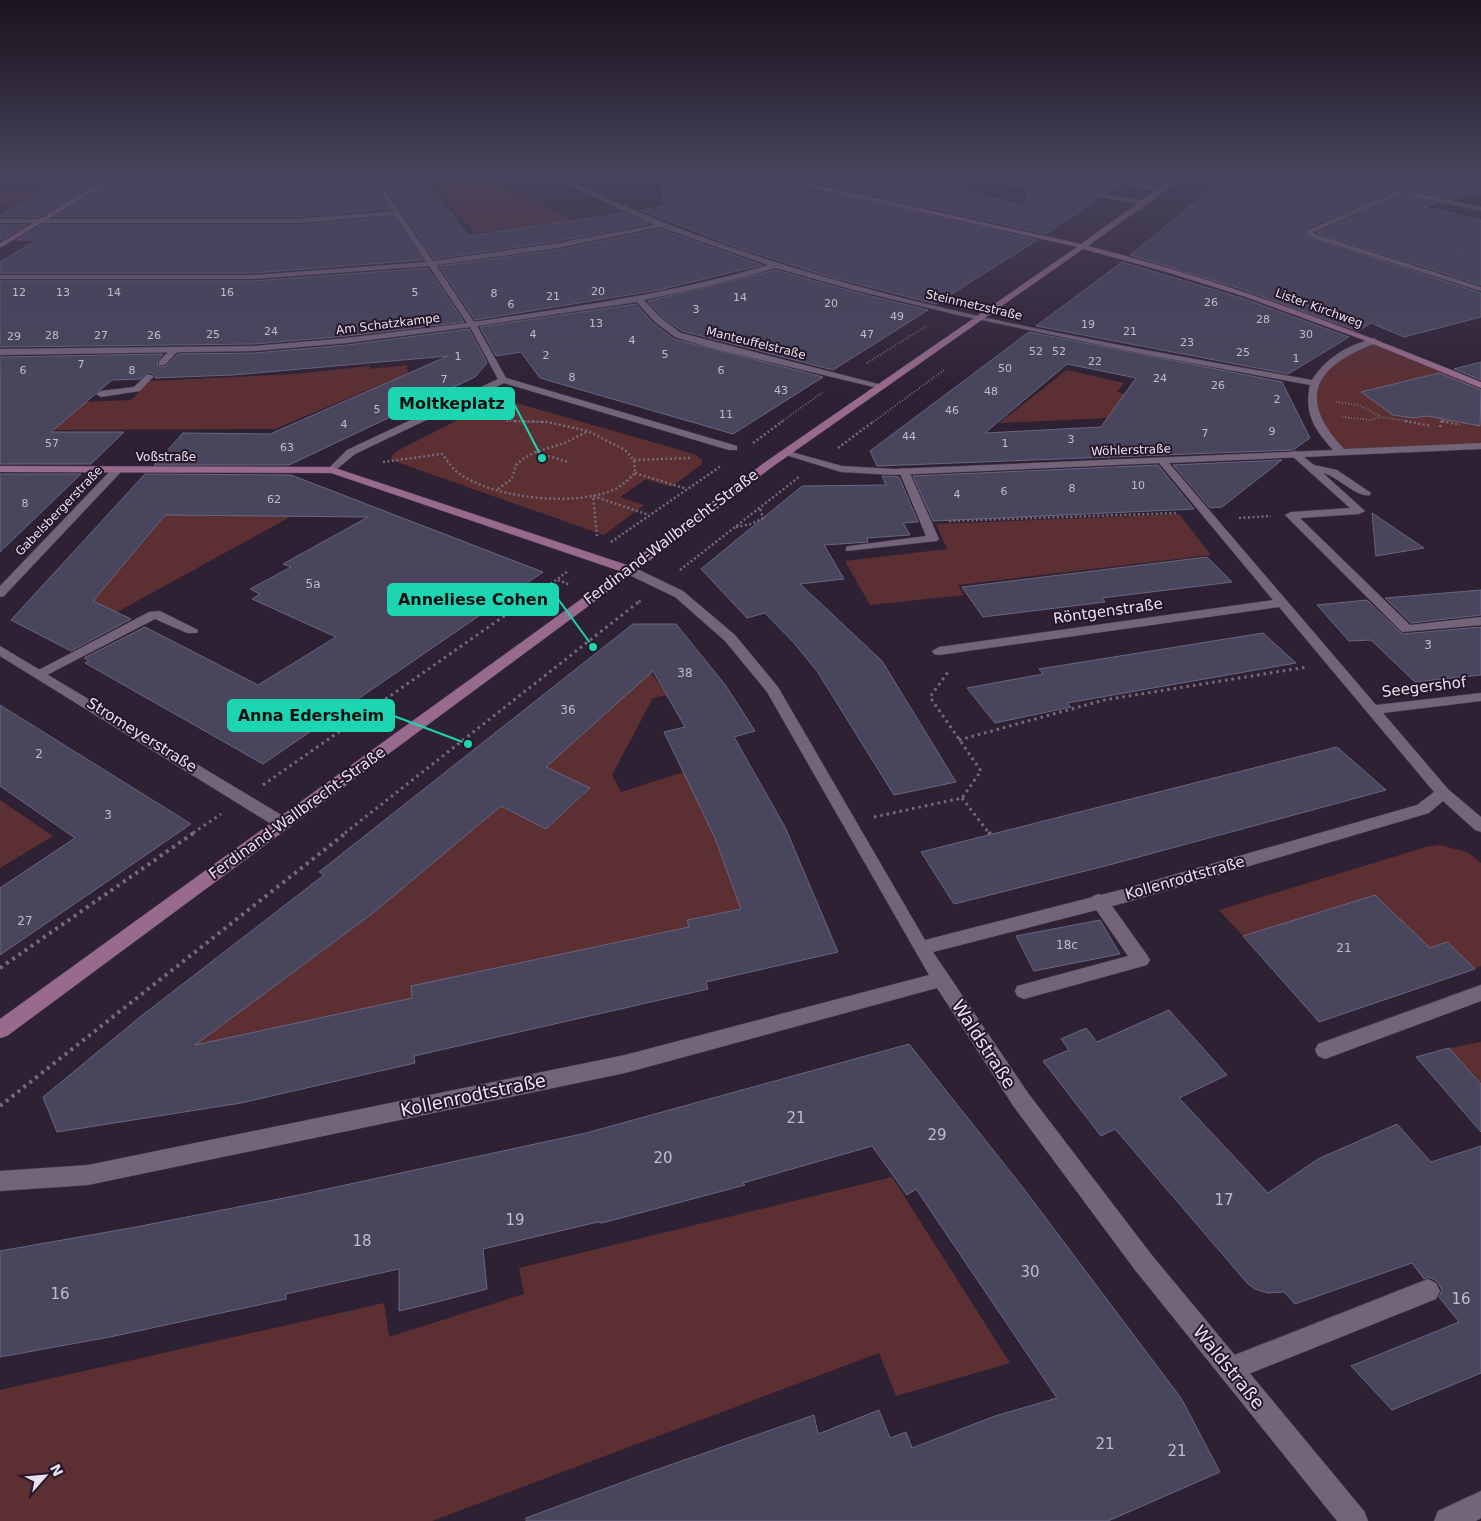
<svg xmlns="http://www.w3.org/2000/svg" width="1481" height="1521" font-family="'DejaVu Sans',sans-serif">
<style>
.green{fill:#5c2f33}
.building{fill:#48455d;stroke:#686680;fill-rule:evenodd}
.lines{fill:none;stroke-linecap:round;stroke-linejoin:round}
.lane-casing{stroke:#4a3e4e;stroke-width:1}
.street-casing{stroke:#4a3e4e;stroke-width:1}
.secondary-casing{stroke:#4a3e4e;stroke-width:1}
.path-far4{stroke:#766a7b;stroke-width:1;stroke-dasharray:1 2;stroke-linecap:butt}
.path-far3{stroke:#766a7b;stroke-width:2;stroke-dasharray:1 2;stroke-linecap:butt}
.path-far2{stroke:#766a7b;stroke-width:2.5;stroke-dasharray:2 2.5;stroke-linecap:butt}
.path-far1{stroke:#766a7b;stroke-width:3;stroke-dasharray:2.5 4;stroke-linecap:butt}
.path{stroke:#766a7b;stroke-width:4;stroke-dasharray:3 4.5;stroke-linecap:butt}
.lane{fill:#74647a;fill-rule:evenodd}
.street{fill:#74647a;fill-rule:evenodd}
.secondary{fill:#986b8e;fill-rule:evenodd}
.labels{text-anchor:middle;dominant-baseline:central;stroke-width:4;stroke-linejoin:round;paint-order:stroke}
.far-number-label{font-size:11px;fill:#c2baca}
.far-street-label{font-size:12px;fill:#ebe1ee;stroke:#25172a}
.number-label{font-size:12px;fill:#c2baca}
.street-label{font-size:15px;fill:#ebe1ee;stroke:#25172a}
.near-number-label{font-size:15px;fill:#c2baca}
.near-street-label{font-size:18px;fill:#ebe1ee;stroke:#25172a}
.leader{fill:none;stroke:#1dd5b1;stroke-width:2}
.callout-dot{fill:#1dd5b1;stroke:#25172a;stroke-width:2}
.callout{fill:#1dd5b1;stroke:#1dd5b1;stroke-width:2}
.callout-label{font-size:16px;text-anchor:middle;font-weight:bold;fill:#111}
</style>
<rect width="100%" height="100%" fill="#2f2134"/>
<path class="green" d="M903,176H1018L1040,186L1033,190L978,180L961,187Z
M434,186H501L576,223L514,233L508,229L475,233Z
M0,192H36L14,205H0Z
M1374,341L1481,385V446L1341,452L1312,402L1324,368Z
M407,365L408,373L275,429L30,430L78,402L131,400L150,381L295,374L370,366L371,369Z
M1067,370L1124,383L1117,392L1159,402L1238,412L999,423Z
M509,401L694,454L702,460V464L671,487L646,479L620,497L644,505L604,535L391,460L393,454L401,449L485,406Z
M1179,514L1211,555L958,585L964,595L870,605L845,561L947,549L936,524Z
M165,515L292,516L117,612L93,601Z
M652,674L667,695L653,698L612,775L621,792L684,772L715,838L741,909L687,920L689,927L411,986L412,998L196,1052L191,1038L271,980L279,983L374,912L501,806L546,829L590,789L546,767L607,712L636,675Z
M0,800L53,836L0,868Z
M1440,845L1467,852L1481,863V966L1475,969L1447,942L1430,948L1375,895L1243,936L1219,910L1426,847Z
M1481,1042V1084L1449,1048Z
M892,1177L1010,1363L896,1396L879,1353L432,1521H0V1390L384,1303L389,1337L524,1294L519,1268Z"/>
<path class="building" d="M362,176L368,189L374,187L390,209L298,217H55L115,180Z
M661,176H761L1037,240L936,304L834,278L741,249L640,210L664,206Z
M787,176H902L1026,206L1028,176H1134L1108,193L1053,185L1051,189L1053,191L1099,199L1046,234Z
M1228,176H1322L1388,193L1311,226L1304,231L1305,236L1481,293V317L1404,337L1371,323L1358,331L1238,288L1130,255Z
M1348,176H1481V192L1453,199Z
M407,178H423L469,236L624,213L648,224L558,241L434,259L383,184Z
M60,181H100L39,217H0V215Z
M1401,196L1437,203L1424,207L1481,220V285L1317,233Z
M394,217L423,260L253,273H0V262L37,240H17L42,225H298Z
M0,225H26L1,240Z
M660,229L762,265L659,290L475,320L439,266L558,250Z
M1122,262L1242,298L1349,337L1288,374L1036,326Z
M428,268L464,322L347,336L254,344L0,347V281H253Z
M776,270L854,292L928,310L833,370L682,331L662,317L648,301Z
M636,304L654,324L674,339L823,377L733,434L540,378L521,352L496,356L480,327Z
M469,329L487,363L475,377L289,465H154L183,433L270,434L448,356L233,375L155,378L156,375L148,372L140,379L112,380L51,432H124L91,464H0V357L163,354L158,360L157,365L165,367L178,354L254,353L347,345Z
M1029,332L1282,382L1310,438L1293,450L877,466L870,451ZM1067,364L1136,378L1101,427L985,433Z
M1481,362V380L1454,369Z
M1439,373L1481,390L1480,426L1427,416L1413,418L1393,415L1361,392Z
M1282,460L1222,507L1210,508L1173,465Z
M1158,465L1194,509L933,521L913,476Z
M0,474H81L0,552Z
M145,474L291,475L543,572L263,764L85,663L89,661L84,658L145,627L258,685L336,637L252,599L260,594L250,589L291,567L283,564L368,517L165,515L93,601L131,619L71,651L11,620Z
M882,476L899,477L918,522L903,523L910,535L867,538L868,542L824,545L844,579L800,584L882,661L956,782L894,795L817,671L794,643L765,613L747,618L701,569L802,486L886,485Z
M1372,513L1424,548L1376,556Z
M1207,557L1232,582L1102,598L1105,602L983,617L962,587Z
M1481,590V615L1411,623L1385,598Z
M1367,600L1402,634L1481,627V675L1415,682L1371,640L1349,641L1317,605Z
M633,624H676L726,686L755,731L734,737L785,827L838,952L706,982L708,989L414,1056L415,1063L241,1103L57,1132L43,1097L140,1017L324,875L319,872ZM653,671L685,727L664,732L715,838L741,909L687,920L689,927L411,986L412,998L195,1045L373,913L501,806L546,829L590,788L546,767Z
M1263,633L1296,663L1067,703L1071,707L995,723L967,688L1043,674L1039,669Z
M0,705L191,824L0,955V888L75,838L0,786Z
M1337,747L1386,790L1109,865L954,904L921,852Z
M1375,895L1430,948L1447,942L1475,969L1319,1022L1243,936Z
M1100,920L1120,954L1034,971L1016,936Z
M1169,1010L1227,1075L1179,1098L1268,1193L1318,1159L1397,1124L1431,1162L1481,1146V1373L1392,1410L1351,1366L1459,1322L1439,1297L1442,1290L1437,1281L1429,1277L1424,1279L1412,1263L1295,1304L1284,1292L1268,1293L1255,1289L1248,1284L1115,1129L1101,1136L1043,1061L1069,1050L1061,1039L1086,1028L1097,1042Z
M909,1044L1024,1189L1181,1398L1220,1472L1108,1521H526V1518L647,1473L814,1415L818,1434L879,1410L890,1438L906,1432L912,1448L995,1416L1057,1398L916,1189L907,1195L872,1146L743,1183L745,1185L602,1223L598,1222L483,1249L487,1289L433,1303L399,1311V1269L286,1294V1299L110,1337L0,1357V1251L136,1227L299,1195L586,1133Z
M1449,1048L1481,1084V1132L1416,1057Z"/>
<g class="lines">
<g class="lane-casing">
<path id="lane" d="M1131,184L1163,187L1166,189L1163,191L1133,187Z
M171,349L178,351L165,365H159V361Z
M147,374L154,376L140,391L101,397L96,394L101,391L134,387Z
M1296,451L1314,465L1337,470L1371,493L1370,495C1357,498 1337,476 1323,473L1365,511L1359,514L1300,518L1410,625L1481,617V625L1402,632L1285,515L1291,512L1350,508L1292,456V452Z
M904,468L909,471L939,539L937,541L846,551V547L850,546L926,536L899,471Z
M160,611L198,630L197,633H187L155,619L45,676L40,677L33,673L149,612Z
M1099,894L1105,896L1147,955L1150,960L1147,965L1024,999L1017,996L1015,991L1017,986L1128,956L1090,901L1093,896Z
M1481,985V1001L1325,1059L1318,1056L1315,1050L1318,1044Z
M1428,1279L1436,1283L1440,1291L1436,1299L1231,1381L1222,1378L1219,1369L1222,1360Z"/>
</g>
<g class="street-casing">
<path id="street" d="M0,176H67L0,180Z
M372,176H378L377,179L433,261L558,243L654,225L551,176H559C794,292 1057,334 1312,380C1326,357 1349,345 1374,338L1378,341L1377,343C1316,365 1295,397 1344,449L1481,443V449L1169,463L1376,705L1481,693V701L1383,713L1448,789L1481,817V832L1475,830L1443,801L1429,813L1124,903L933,952L1028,1093L1151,1254L1364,1511L1368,1521H1337L1135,1270L1014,1107L937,988L625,1073L88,1185L0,1191V1171L88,1165L625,1055L929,975L767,692L725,641L675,597L625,573L623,570L625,567H633L683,591L735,635L778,687L925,940L1124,889L1417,805L1434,792L1279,607L939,655L934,654L932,651L939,647L1273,600L1159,463L894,475L841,472L779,453L784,450L842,466L894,469L1333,450C1314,429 1304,414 1310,385L1138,353L962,316L854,290L776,268L709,286L644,300L661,318L681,333L882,385V389L711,348L675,337L655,322L637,302L477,326L506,378L737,446V450H729L504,383L355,454L332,473L327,470L347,450L498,379L470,327L347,343L254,351L0,355V349L254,346L347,338L467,323L429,266L253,279H0V275H253L426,262L395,215L298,223H0V219H298L393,211L371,179ZM660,227L768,265C672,294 573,307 474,322L436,265L558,248Z
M1324,176H1337L1481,207V211L1401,194L1312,233L1481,287V291L1307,236L1306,232L1312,228L1394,192Z
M1055,186L1145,201L1148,203L1145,205L1053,189Z
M117,467L121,468V472L4,596L0,597V586L113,468Z
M0,646L288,819L290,823L288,827H276L0,656Z
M1481,1491V1518L1476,1521H1434L1438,1511Z"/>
</g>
<g class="secondary-casing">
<path id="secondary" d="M111,176H119L0,248V243Z
M763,176H776L1081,244L1175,176H1182L1151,201L1088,246C1223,280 1352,329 1481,382V388L1361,339L1243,296L1163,271L1083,249L772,467L633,573L7,1036L0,1038V1019L620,571L331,473L0,472V466L332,467L627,565L764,463L1077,247Z"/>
</g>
<path class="path-far4" d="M735,176L747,179
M1023,176L1038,183
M1279,178L1288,179L1285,184L1317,192
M1196,190L1210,192
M1193,192L1210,176
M1174,204L1291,225
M1270,219L1326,195
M1474,226L1475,233L1481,235
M1374,234L1420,217
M1180,248L1193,240L1192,237L1200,232L1209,231
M1442,256L1481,245"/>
<path class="path-far3" d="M867,363L928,325
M505,400L507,421L549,422
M1336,402L1359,405L1381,417
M1342,417L1370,420L1382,417L1411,422
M1441,421L1448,422
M781,422L823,392
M873,422L944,370
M1441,422V418"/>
<path class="path-far2" d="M1405,421L1431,426
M1442,421L1460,425
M1440,427L1441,421
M753,443L783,421
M838,448L874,421
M535,452L568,462
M634,460L690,458
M383,462L442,454C447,460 451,467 457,472C492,499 578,508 617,488C624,484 630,478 635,473L634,460L625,450L588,431L547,422L513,421
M635,473L687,489
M498,489L512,479L516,465L523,459L535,452L565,443L588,431
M1239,518L1271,516
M949,521L1177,513
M736,527L751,524L763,518L760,508
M597,536L593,496L649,515
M611,542L721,466
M680,570L799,477
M558,580L570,585
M525,602L567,572
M639,602L641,600"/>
<path class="path-far1" d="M959,740L1104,700L1307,667
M263,785L527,600
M962,798L989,833
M874,817L962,798L981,771L930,697L948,672
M193,833L221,814
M345,833L641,600"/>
<path class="path" d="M989,832L990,834
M0,968L195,832
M0,1106L347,832"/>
<use href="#lane" class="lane"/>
<use href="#street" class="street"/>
<use href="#secondary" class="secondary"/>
</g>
<linearGradient id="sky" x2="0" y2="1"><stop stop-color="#1a121d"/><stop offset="0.45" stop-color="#47435c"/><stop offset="1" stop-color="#47435c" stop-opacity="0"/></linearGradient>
<rect width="1481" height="389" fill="url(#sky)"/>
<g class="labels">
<g class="far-number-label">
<text x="598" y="291">20</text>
<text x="19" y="292">12</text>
<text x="63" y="292">13</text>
<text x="114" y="292">14</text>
<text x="227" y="292">16</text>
<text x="415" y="292">5</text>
<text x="494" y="293">8</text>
<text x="553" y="296">21</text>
<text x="740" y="297">14</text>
<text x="1211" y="302">26</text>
<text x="831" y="303">20</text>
<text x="511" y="304">6</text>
<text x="696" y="309">3</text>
<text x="897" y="316">49</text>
<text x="1263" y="319">28</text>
<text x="596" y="323">13</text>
<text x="1088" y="324">19</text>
<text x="271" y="331">24</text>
<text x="1130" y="331">21</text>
<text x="213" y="334">25</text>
<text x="533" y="334">4</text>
<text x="867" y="334">47</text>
<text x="1306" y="334">30</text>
<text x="52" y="335">28</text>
<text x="101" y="335">27</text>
<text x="154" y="335">26</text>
<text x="14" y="336">29</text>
<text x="632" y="340">4</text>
<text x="1187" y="342">23</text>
<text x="1036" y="351">52</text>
<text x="1059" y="351">52</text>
<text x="1243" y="352">25</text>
<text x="665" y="354">5</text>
<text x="546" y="355">2</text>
<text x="458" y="356">1</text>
<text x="1296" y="358">1</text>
<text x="1095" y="361">22</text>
<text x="81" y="364">7</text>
<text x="1005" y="368">50</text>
<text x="23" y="370">6</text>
<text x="132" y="370">8</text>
<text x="721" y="370">6</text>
<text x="572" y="377">8</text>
<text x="1160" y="378">24</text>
<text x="444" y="379">7</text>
<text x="1218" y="385">26</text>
<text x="781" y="390">43</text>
<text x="991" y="391">48</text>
<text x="1277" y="399">2</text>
<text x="377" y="409">5</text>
<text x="952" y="410">46</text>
<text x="726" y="414">11</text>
<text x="344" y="424">4</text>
<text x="1272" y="431">9</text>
<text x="1205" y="433">7</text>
<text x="909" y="436">44</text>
<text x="1071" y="439">3</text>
<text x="52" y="443">57</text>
<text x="1005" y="443">1</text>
<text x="287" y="447">63</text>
<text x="1138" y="485">10</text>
<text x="1072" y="488">8</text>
<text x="1004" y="491">6</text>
<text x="957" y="494">4</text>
<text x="274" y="499">62</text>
<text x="25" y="503">8</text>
</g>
<g class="far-street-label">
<text transform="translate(974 305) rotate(13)">Steinmetzstraße</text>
<text transform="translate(1319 308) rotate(20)">Lister Kirchweg</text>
<text transform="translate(388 324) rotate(-7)">Am Schatzkampe</text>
<text transform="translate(756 343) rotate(14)">Manteuffelstraße</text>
<text transform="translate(1131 450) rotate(-2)">Wöhlerstraße</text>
<text x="166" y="457">Voßstraße</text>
<text transform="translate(59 511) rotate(-46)">Gabelsbergerstraße</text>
</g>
<g class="number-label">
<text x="313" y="584">5a</text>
<text x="1428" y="645">3</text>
<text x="685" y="673">38</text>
<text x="568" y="710">36</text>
<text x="39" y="754">2</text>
<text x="108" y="815">3</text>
<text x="25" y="921">27</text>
<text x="1067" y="945">18c</text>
<text x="1344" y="948">21</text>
</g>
<g class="street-label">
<text transform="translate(671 537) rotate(-37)">Ferdinand-Wallbrecht-Straße</text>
<text transform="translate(1108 611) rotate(-8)">Röntgenstraße</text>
<text transform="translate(1424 687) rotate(-7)">Seegershof</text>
<text transform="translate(142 735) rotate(32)">Stromeyerstraße</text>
<text transform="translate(297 813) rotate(-36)">Ferdinand-Wallbrecht-Straße</text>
<text transform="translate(1185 878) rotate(-16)">Kollenrodtstraße</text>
</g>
<g class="near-number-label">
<text x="796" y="1118">21</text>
<text x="937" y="1135">29</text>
<text x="663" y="1158">20</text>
<text x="1224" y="1200">17</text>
<text x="515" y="1220">19</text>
<text x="362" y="1241">18</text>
<text x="1030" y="1272">30</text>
<text x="60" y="1294">16</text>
<text x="1461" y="1299">16</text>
<text x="1105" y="1444">21</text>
<text x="1177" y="1451">21</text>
</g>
<g class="near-street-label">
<text transform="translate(984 1044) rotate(57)">Waldstraße</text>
<text transform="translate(473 1095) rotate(-12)">Kollenrodtstraße</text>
<text transform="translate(1229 1367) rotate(51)">Waldstraße</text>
</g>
</g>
<path class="leader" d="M542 458L514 404M593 647L558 599M468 744L394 716"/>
<g class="callout-dot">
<circle cx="542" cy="458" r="5"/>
<circle cx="593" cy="647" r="5"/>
<circle cx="468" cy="744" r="5"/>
</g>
<g class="callout">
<rect x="389" y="388" width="125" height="31" rx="5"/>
<rect x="388" y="584" width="170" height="31" rx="5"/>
<rect x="228" y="700" width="166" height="31" rx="5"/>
</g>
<g class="callout-label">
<text x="452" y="409">Moltkeplatz</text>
<text x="473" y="605">Anneliese Cohen</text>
<text x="311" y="721">Anna Edersheim</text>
</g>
<g transform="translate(45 1476) rotate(63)" stroke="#25172a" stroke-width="4" paint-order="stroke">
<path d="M0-4L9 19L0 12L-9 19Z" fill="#ebe1ee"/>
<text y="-8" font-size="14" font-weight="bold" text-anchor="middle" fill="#ebe1ee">N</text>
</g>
</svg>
